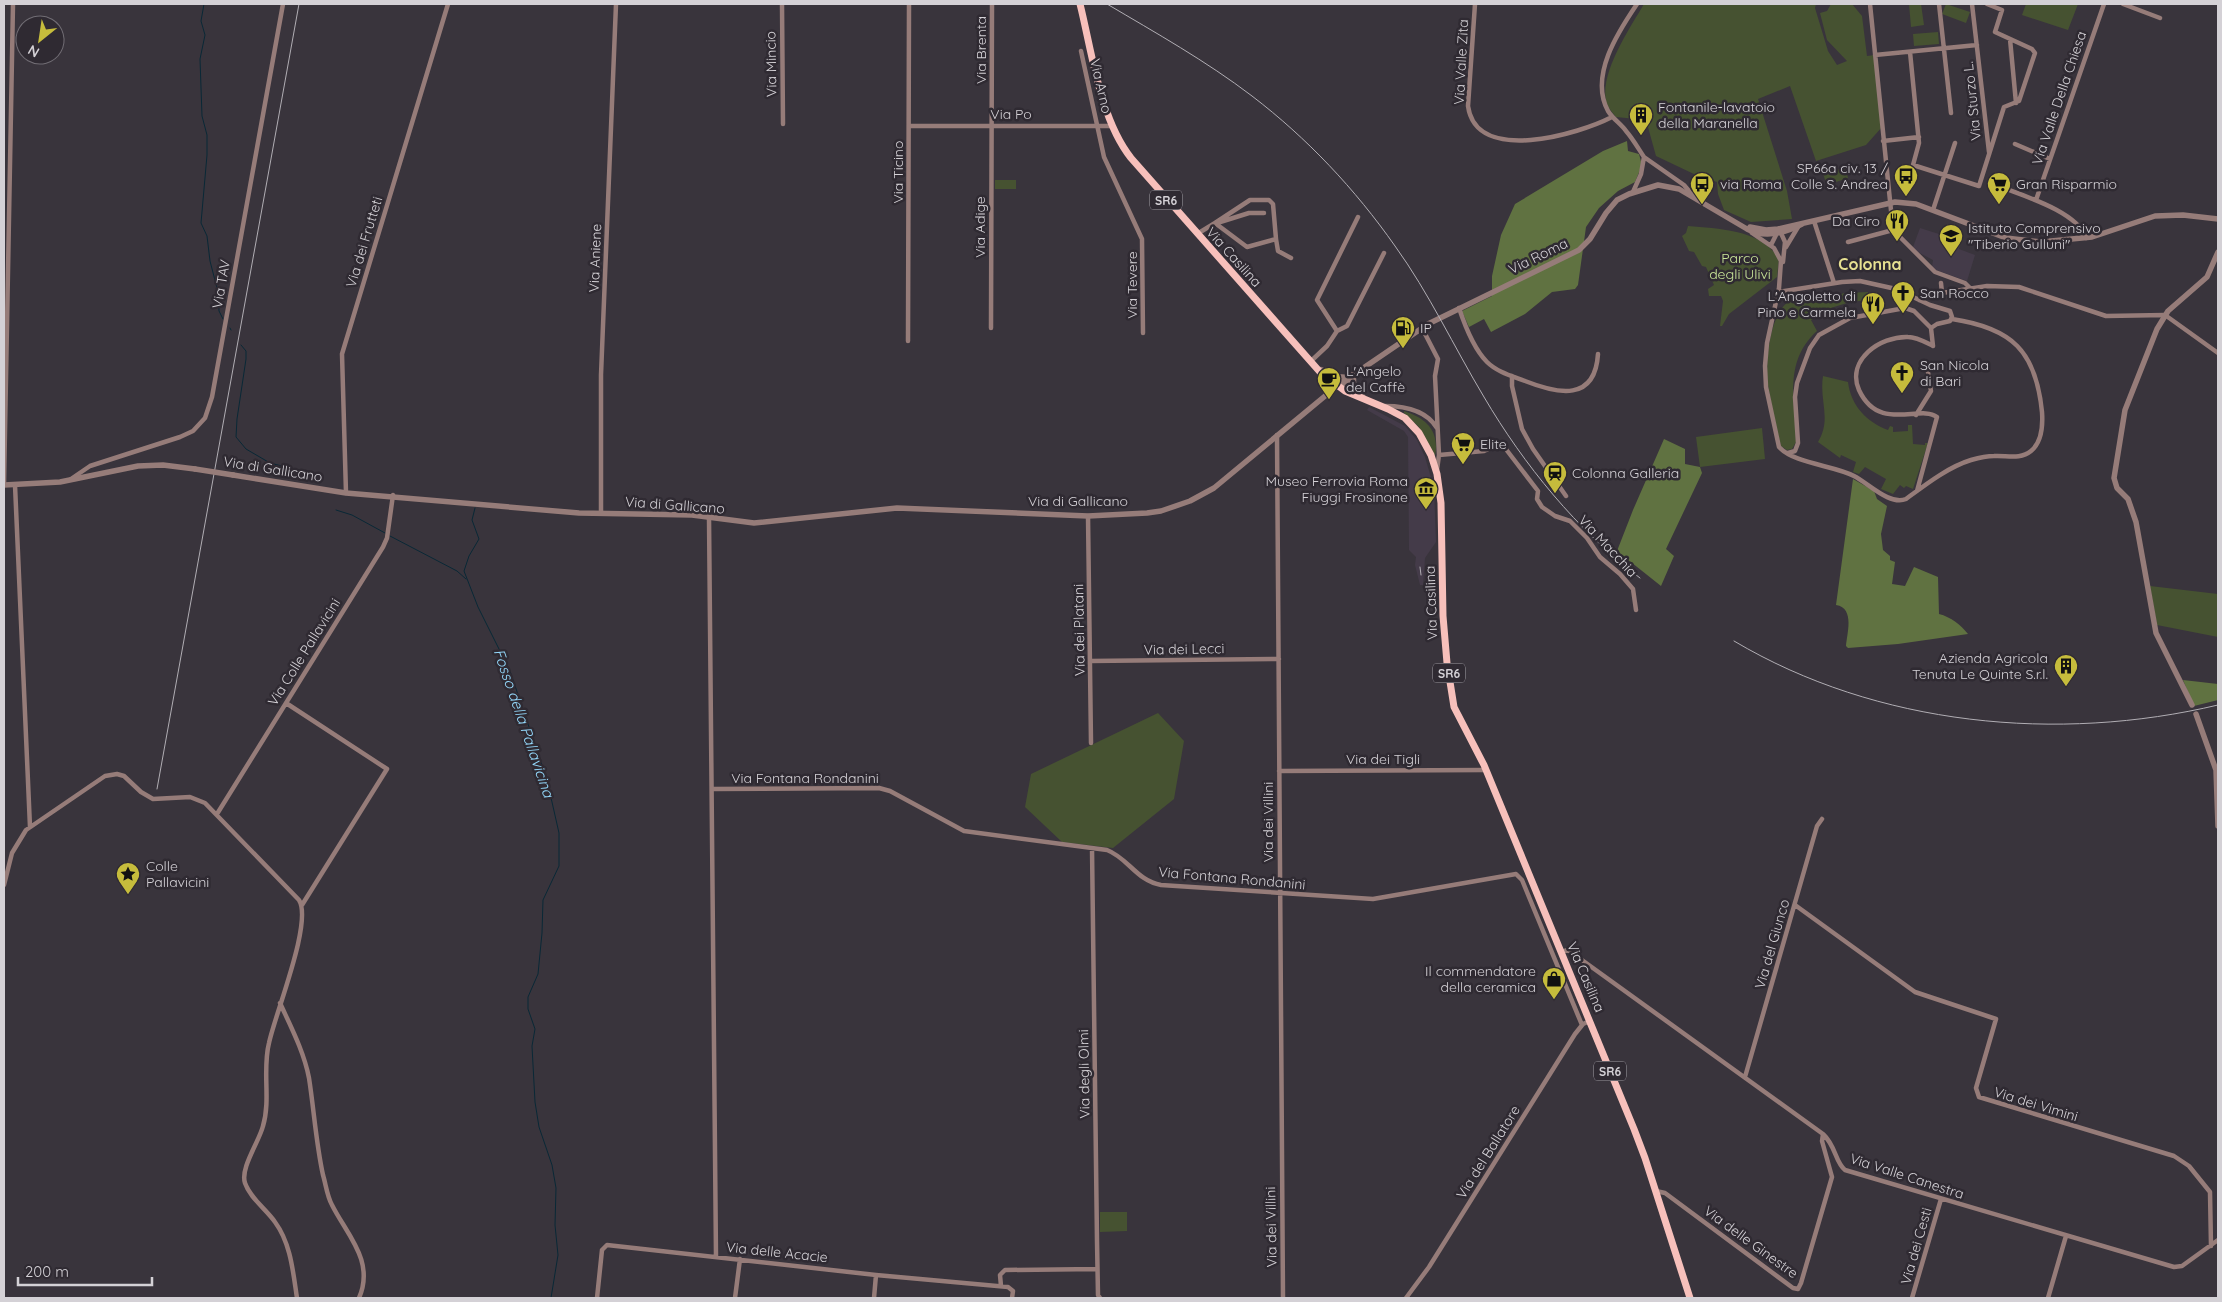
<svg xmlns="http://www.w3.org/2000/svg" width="2222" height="1302" font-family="Quicksand,sans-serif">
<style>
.built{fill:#443b49}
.green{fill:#465231}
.forest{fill:#607241}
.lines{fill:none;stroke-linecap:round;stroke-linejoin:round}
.stream{stroke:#092836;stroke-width:1}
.minor{stroke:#967c79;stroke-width:4.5}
.tertiary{stroke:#967c79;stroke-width:5.5}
.primary{stroke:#f7c0bb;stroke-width:7}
.rail{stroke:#b1aeb4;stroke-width:1}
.tertiary-bridge{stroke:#967c79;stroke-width:5.5}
.labels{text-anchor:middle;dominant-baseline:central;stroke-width:5;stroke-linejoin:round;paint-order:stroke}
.shield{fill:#2f2a32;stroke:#a29fa5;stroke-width:1}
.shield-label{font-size:12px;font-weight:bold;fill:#d4d1d6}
.street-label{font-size:14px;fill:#d4d1d6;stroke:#2f2a32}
.poi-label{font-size:14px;fill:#d4d1d6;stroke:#2f2a32;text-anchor:start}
.park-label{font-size:14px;fill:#cae699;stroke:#2f2a32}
.water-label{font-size:15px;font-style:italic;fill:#94d8fb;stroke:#2f2a32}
.quarter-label{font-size:16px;font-weight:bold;fill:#e7e192;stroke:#2f2a32}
</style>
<rect width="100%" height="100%" fill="#39343c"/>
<path class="built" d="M1920,228L1961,241L1959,249L1975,255L1967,281L1936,270L1932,267L1933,260L1914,250L1913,247Z
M1369,407L1405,426L1417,440L1425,457L1434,488L1436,542L1425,558L1423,585H1420L1415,565L1416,557L1409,550L1408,437L1404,431L1367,410Z"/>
<path class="green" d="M1644,4H1816L1815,8L1828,51L1837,65L1847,61L1827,40L1820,13L1827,11L1831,4H1852L1862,16L1867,56L1875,55L1882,127L1866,145L1816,161L1790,86L1758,99L1787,191L1792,219L1751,222L1724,210L1718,194L1717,182L1696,175L1656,156L1646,120L1616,117C1613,113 1607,107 1606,101C1600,72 1630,28 1644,4Z
M1909,4H1921L1924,25L1911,27Z
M1946,4L1970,12L1966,23L1942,14Z
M2026,4H2078L2068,30L2022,15Z
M1938,32L1939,44L1914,46L1913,34Z
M1845,167L1848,178L1827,185L1823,174Z
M995,180H1016V189H995Z
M1688,226C1719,229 1761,229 1779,259L1777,277L1729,314L1722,326H1720L1723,301L1721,296H1709L1708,289L1714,285L1706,267L1702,266L1694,252L1689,251L1682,236L1686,233Z
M1868,292L1869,300L1850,302L1834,307L1811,320L1817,331C1782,363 1796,403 1796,442L1792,449L1787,450L1781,446L1779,438C1775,421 1771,403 1768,385C1765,365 1769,309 1792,300C1804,295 1819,296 1833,295L1834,297L1844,293Z
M1823,376L1848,382C1851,406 1867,422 1888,430L1890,426L1893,427V432L1908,431V425H1912L1913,444L1925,445V443H1928L1913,489L1906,486L1904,488L1900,485L1893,494L1881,489L1886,479L1865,467L1859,474L1853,472L1856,462L1841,455L1840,458L1818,442C1832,419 1819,401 1823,376Z
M1404,411C1426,418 1440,431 1435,456L1419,427L1404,413Z
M1762,428L1765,459L1700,467L1696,437Z
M2150,586L2218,594V637L2157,625Z
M1158,713L1184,741L1174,799L1113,848L1062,842L1025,807L1031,774Z
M1100,1212H1127V1231L1100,1232Z"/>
<path class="forest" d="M1627,141L1628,151L1639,154L1642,165L1635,182L1618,191L1599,208L1586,227L1578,285L1575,289L1552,292L1525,314L1491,332L1484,319L1469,327L1462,311L1492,296V276L1501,235L1515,204L1603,151Z
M1664,439L1685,449V464L1700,467L1702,473L1666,549L1674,556L1661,586L1617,551L1633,510Z
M1853,479L1874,491L1877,499L1887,506L1881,534L1883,550L1890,556V560L1895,562L1892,584L1905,586L1914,567L1938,577L1939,614C1951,617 1961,625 1968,634L1898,644L1848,648L1846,646C1847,633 1855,608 1836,605Z
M2183,680L2218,684V700L2194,706Z"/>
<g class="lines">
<path class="stream" d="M204,4L201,21L205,35L200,59L202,116L207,135V155L201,223L207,236L210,261L218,292L219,311L223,319
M230,328L231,330
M241,345L246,351V359L237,419L236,437L246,449L270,463L298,470L311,477
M475,508L472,520L479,539L469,556L464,571L478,607L510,671L547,780L559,833V866L543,900L542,933L538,974L528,997V1009L535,1029L532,1046L535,1102L539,1127L552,1165L556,1188L555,1225L558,1255L551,1298
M336,510L352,515L385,533
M390,536L457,571L466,579"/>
<path class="minor" d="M782,4L783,124
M1475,4L1468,106C1476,165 1579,134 1612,117
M1870,4L1893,230L1935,272L1965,283L1970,288
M1939,4L1951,113
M1972,4L1989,152
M2123,4L2160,18
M2010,39L2016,103
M1081,51L1104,157L1142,239L1143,333
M1910,52L1919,143L1913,165L1979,186L2004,107L2019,101L2035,53L2032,49L1995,32L2002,10L1987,4
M1875,55L1977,45
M910,126H1112
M1883,141L1919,137
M2015,144L2050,159
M1644,157L1684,185L1694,197
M2001,187C2024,196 2078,212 2086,238
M1633,192L1641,174L1644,157C1638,148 1633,139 1626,131C1621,124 1613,119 1608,111C1589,76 1618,32 1637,4
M2036,200L2104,4
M1933,210L1955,143
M1814,221L1834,283
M1217,223L1249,213H1264
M1780,231L1785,242L1783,262
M1752,233L1774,248L1781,261L1779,288L1767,343L1765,366L1766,387L1779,447C1795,464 1833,465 1854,476C1868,483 1890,506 1906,499C1925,485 1948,467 1971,460C1978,458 1986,456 1994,456C2006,455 2020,460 2031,451C2042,442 2043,426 2042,412C2036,351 2012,328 1952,319
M1197,234L1215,223L1247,247L1276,239L1273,204L1269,200H1250L1215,223
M1276,239L1278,251L1291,258
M1848,242L1893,230
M1771,245L1778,231
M1786,247L1798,227
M1941,283L1942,293
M1778,292L1842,282L1860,281L1896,289L1930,305L1950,311L1952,317L1950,321L1937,324L1931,328
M1919,300L1923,296L1987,286L2019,287L2106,316L2165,315L2218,353
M1459,308C1465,326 1474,349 1487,362C1497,372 1512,376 1525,381C1558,394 1595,402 1598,354
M991,328L992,4
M1422,328L1438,359L1435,376L1439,455L1437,470
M1931,328L1933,346
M1337,331L1317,300L1358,217
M908,341L909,4
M1310,362L1327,346L1337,331L1347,326L1384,253
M1321,369L1336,376L1348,377
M1512,376V386L1522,429L1533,449L1566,496
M1354,377V387L1363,396
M1385,406C1405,406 1426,410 1437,428
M1916,415L1931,391L1928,372
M1277,435L1283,1298
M1788,453L1795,451L1798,443L1795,397L1797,383L1810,348L1819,335L1850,318L1905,308L1914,311L1931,328
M1439,455L1484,451L1499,444H1502L1538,491L1537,499L1542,507L1555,516L1570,521L1587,538L1600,557L1620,574L1633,589L1636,610
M71,479L90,466L180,437L193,431L205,418L212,397L283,4
M4,485L13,4
M15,485L30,827
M1917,491L1937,417C1920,404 1879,433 1859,390C1846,360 1880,336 1908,337C1917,337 1925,342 1933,346
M346,493L342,354L448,4
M601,513V375L616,4
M1088,516L1091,743
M709,517L716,1257
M1090,661L1279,659
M286,703L387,769L302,905
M1279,771L1486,770
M712,789L879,788L890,791L964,831L1107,850C1128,858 1137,881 1161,885L1373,899L1516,874L1522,880L1582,1025
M217,814L383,547L387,538L393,495
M1092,848L1097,1241L1098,1295L1100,1298
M4,885L12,853L26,830L105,776L117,774L124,776L141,792L153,799L190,797L205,803L299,900C313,922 275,1014 269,1043C262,1070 271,1099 263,1126C259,1142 240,1168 245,1183C250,1198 266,1209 275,1222C291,1244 293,1272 297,1298
M1795,905L1915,992L1996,1019L1976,1088L1979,1097L2174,1156L2189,1166L2210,1192L2211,1246
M1561,952L1568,950L1823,1134C1836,1146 1835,1162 1845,1170L2174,1267L2182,1266L2218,1240
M280,1003C291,1027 304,1052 309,1078C314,1110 316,1143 323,1175C326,1185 327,1196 332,1205C347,1235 375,1261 359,1298
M1745,1077L1817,826L1822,819
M1656,1191L1665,1193L1793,1288L1798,1289L1801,1283L1832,1177L1822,1141L1823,1134
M1001,1286L1000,1275L1005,1270L1097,1269
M597,1298L602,1250L607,1245L876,1275L1008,1287L1013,1291L1012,1298
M735,1298L740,1259
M874,1298L876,1275
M1406,1298L1429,1267L1575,1034L1583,1024L1590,1021
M1912,1298L1941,1199
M2048,1298L2066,1236"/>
<path class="tertiary" d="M1750,227L1766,230L1778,229L1895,202L1916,204L2006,238L2041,242L2092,237L2155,216L2183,215L2218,219
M1339,386L1348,383L1356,373
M233,475L346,493L579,513L692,515L754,523L897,508L1088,516L1147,513L1161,511L1190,501L1214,488L1348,377L1356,373L1428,324L1579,250L1590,239L1606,213L1617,200L1629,194L1658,185L1679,189L1747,229C1766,239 1785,233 1802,224
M4,485L60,482L138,466L163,465L195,469
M2192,705L2156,633L2136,522L2128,499L2117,488L2114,478L2125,410L2157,329L2168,311L2207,277L2218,252
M2196,714L2216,770L2218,826"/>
<path class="primary" d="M1080,4C1092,52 1100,119 1131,158L1320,372L1345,391L1388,409L1405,418L1419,433L1431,455L1437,474L1441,503L1443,616L1447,663L1454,707L1484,765L1634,1129L1645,1158L1690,1298"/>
<path class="rail" d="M1107,4C1156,33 1206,61 1252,96C1307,138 1355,189 1395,246C1429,293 1454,347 1484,397C1524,465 1577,530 1640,578
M1420,567L1421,575
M1734,641C1877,726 2058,743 2218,705
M157,789L299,4"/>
<path class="tertiary-bridge" d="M195,469L233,475"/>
</g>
<defs>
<g id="building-pin" transform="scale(1.25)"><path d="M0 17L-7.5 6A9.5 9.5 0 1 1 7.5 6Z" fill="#c6bc3c" stroke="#2f2a32"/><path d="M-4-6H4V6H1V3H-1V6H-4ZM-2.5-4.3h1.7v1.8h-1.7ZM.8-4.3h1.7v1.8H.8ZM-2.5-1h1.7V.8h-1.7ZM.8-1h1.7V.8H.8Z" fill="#111"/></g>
<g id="bus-pin" transform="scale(1.25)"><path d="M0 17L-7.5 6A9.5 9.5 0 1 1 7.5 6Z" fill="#c6bc3c" stroke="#2f2a32"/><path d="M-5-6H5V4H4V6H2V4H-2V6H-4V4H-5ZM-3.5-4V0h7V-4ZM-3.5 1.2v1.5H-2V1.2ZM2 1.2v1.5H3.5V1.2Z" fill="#111"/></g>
<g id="supermarket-pin" transform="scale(1.25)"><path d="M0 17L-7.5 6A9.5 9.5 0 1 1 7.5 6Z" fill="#c6bc3c" stroke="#2f2a32"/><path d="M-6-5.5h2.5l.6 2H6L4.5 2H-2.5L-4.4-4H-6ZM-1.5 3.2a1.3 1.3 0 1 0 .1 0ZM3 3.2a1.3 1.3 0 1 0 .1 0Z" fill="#111"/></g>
<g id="restaurant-pin" transform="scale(1.25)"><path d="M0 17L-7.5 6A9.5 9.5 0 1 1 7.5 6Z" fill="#c6bc3c" stroke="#2f2a32"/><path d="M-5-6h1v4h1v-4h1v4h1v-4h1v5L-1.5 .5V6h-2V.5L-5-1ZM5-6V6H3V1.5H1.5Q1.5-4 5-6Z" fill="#111"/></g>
<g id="school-pin" transform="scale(1.25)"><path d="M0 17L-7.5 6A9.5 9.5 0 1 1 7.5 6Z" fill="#c6bc3c" stroke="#2f2a32"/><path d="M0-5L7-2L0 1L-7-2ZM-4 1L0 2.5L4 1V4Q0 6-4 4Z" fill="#111"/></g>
<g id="church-pin" transform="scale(1.25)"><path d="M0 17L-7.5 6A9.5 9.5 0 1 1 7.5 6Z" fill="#c6bc3c" stroke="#2f2a32"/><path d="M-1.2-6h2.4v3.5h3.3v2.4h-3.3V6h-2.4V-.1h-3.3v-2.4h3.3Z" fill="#111"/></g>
<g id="fuel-pin" transform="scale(1.25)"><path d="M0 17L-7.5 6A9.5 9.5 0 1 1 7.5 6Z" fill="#c6bc3c" stroke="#2f2a32"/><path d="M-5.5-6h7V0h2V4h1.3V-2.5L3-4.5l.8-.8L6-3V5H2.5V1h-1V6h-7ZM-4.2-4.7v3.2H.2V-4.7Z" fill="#111"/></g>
<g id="cafe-pin" transform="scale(1.25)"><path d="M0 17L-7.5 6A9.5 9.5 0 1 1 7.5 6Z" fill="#c6bc3c" stroke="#2f2a32"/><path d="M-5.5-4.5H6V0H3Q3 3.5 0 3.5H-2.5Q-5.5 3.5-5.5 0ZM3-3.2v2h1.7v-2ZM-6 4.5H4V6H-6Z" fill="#111"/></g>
<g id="station-pin" transform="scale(1.25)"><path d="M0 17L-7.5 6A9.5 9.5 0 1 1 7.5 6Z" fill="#c6bc3c" stroke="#2f2a32"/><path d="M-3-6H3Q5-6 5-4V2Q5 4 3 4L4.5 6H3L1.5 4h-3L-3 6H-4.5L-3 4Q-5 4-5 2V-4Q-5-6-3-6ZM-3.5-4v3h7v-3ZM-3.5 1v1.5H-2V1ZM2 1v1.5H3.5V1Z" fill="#111"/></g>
<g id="museum-pin" transform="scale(1.25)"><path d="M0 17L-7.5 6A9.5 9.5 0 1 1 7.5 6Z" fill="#c6bc3c" stroke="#2f2a32"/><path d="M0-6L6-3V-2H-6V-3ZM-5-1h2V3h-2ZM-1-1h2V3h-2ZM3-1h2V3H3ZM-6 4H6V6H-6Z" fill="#111"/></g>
<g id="sight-pin" transform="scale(1.25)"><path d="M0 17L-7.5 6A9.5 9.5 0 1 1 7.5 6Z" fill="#c6bc3c" stroke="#2f2a32"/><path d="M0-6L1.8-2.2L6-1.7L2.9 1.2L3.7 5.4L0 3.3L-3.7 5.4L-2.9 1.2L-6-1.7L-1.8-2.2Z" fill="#111"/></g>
<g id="shop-pin" transform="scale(1.25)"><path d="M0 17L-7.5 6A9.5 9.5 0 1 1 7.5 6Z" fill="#c6bc3c" stroke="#2f2a32"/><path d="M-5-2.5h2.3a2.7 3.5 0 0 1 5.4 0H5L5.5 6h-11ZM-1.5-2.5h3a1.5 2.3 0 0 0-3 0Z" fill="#111"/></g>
</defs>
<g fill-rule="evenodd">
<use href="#building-pin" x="1641" y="115"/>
<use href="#bus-pin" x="1906" y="176"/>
<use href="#bus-pin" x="1702" y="184"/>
<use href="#supermarket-pin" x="1999" y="184"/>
<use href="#restaurant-pin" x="1897" y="221"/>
<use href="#school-pin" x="1951" y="236"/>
<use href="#church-pin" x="1903" y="293"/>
<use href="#restaurant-pin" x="1873" y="304"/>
<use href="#fuel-pin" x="1403" y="328"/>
<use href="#church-pin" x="1902" y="373"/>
<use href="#cafe-pin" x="1329" y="379"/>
<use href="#supermarket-pin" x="1463" y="444"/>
<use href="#station-pin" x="1555" y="473"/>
<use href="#museum-pin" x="1426" y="489"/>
<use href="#building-pin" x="2066" y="666"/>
<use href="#sight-pin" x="128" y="874"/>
<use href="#shop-pin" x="1554" y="979"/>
</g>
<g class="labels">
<g class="shield">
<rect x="1150" y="190.5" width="32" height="19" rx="4"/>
<rect x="1433" y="663.5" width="32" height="19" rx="4"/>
<rect x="1594" y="1061.5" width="32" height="19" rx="4"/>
</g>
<g class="shield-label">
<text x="1166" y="200">SR6</text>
<text x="1449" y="673">SR6</text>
<text x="1610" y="1071">SR6</text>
</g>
<g class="street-label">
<text transform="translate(981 50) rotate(-90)">Via Brenta</text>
<text transform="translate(1461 62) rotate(-87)">Via Valle Zita</text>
<text transform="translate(771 64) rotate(-91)">Via Mincio</text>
<text transform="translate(1101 86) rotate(77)">Via Arno</text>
<text transform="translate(2059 98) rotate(-71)">Via Valle Della Chiesa</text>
<text transform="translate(1972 101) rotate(-96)">Via Sturzo L.</text>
<text x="1011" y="114">Via Po</text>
<text transform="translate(898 172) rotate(-90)">Via Ticino</text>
<text transform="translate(980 227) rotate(-90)">Via Adige</text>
<text transform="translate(364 242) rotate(-73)">Via dei Frutteti</text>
<text transform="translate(1538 256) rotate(-26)">Via Roma</text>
<text transform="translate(1234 257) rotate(48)">Via Casilina</text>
<text transform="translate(595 258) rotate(-88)">Via Aniene</text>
<text transform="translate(221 284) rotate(-80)">Via TAV</text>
<text transform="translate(1132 285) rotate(-90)">Via Tevere</text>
<text transform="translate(273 469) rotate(9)">Via di Gallicano</text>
<text x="1078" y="501">Via di Gallicano</text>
<text transform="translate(675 505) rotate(4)">Via di Gallicano</text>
<text transform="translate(1608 546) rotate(47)">Via Macchia</text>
<text transform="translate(1431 603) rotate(-92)">Via Casilina</text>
<text transform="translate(1079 630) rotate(-91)">Via dei Platani</text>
<text transform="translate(1184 649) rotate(-1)">Via dei Lecci</text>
<text transform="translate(304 652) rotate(-58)">Via Colle Pallavicini</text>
<text x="1383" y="759">Via dei Tigli</text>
<text x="805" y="778">Via Fontana Rondanini</text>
<text transform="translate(1268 822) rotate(-90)">Via dei Villini</text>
<text transform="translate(1232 878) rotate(5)">Via Fontana Rondanini</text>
<text transform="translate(1772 944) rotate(-74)">Via del Giunco</text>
<text transform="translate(1586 977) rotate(67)">Via Casilina</text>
<text transform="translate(1084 1074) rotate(-91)">Via degli Olmi</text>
<text transform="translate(2036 1104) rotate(17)">Via dei Vimini</text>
<text transform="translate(1488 1152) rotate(-58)">Via del Ballatore</text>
<text transform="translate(1907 1176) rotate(18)">Via Valle Canestra</text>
<text transform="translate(1271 1227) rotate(-91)">Via dei Villini</text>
<text transform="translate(1751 1242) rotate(36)">Via delle Ginestre</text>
<text transform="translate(1916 1246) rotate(-74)">Via dei Cesti</text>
<text transform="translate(777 1252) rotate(6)">Via delle Acacie</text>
</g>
<g class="poi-label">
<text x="1658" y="107">Fontanile-lavatoio<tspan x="1658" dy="16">della Maranella</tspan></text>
<text x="1888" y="168" text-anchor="end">SP66a civ. 13 /<tspan x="1888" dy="16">Colle S. Andrea</tspan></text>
<text x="1720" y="184">via Roma</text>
<text x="2016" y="184">Gran Risparmio</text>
<text x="1880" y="221" text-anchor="end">Da Ciro</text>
<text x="1968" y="228">Istituto Comprensivo<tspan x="1968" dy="16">"Tiberio Gulluni"</tspan></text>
<text x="1920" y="293">San Rocco</text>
<text x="1856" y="296" text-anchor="end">L'Angoletto di<tspan x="1856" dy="16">Pino e Carmela</tspan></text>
<text x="1420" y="328">IP</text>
<text x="1920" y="365">San Nicola<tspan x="1920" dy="16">di Bari</tspan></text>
<text x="1346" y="371">L'Angelo<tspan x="1346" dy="16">del Caffè</tspan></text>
<text x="1480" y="444">Elite</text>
<text x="1572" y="473">Colonna Galleria</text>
<text x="1408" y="481" text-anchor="end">Museo Ferrovia Roma<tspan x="1408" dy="16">Fiuggi Frosinone</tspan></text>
<text x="2048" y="658" text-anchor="end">Azienda Agricola<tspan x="2048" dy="16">Tenuta Le Quinte S.r.l.</tspan></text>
<text x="146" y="866">Colle<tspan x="146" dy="16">Pallavicini</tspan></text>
<text x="1536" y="971" text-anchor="end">Il commendatore<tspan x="1536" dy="16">della ceramica</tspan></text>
</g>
<g class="park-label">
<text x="1740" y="258">Parco<tspan x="1740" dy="16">degli Ulivi</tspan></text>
</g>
<g class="water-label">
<text transform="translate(524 723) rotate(71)">Fosso della Pallavicina</text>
</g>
<g class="quarter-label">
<text x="1870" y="264">Colonna</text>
</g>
</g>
<rect width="2222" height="1302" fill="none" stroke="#d4d1d6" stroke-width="10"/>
<g transform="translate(40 40) rotate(210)"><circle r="24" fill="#2f2a32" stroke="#716d74"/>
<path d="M0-4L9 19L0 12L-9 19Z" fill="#c6bc3c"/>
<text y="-8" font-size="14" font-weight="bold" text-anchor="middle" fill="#d4d1d6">N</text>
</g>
<path d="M18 1277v8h134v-8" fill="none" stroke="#d4d1d6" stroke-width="2.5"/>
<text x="25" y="1277" font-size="15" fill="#d4d1d6" stroke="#2f2a32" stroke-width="4" paint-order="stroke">200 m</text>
</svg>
